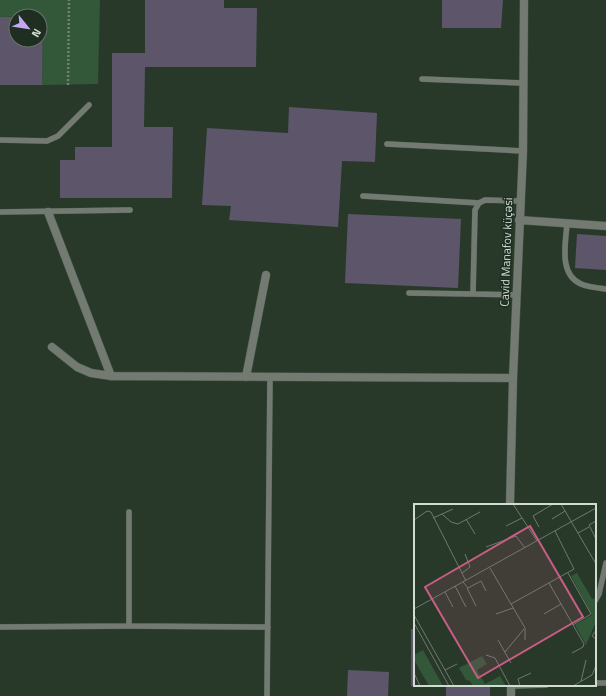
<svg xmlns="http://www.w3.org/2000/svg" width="606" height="696" font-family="'Titillium Web',sans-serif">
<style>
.green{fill:#335739}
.building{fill:#5d566a}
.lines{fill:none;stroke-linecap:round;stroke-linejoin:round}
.lane-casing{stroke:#475648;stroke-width:6}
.street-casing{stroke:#475648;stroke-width:9}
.path{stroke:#738175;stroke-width:2.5;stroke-dasharray:2 2;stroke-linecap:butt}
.lane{stroke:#727a72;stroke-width:5.5}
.street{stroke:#727a72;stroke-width:8}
.labels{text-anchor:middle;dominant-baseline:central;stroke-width:3;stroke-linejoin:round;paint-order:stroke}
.street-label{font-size:12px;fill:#d2dcd3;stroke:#1e2e20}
.inset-road{fill:none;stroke:#6c7a6e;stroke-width:1}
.view{fill:#c85d85;fill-opacity:0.15;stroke:#c85d85;stroke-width:2}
.inset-edge{fill:none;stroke:#d2dcd3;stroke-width:2}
</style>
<rect width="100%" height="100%" fill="#28392a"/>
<path class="green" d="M0,0H100L98,84L42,85L43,17H40V16L0,17Z"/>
<path class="building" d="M145,0H224V8H257L256,67H145L144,127H173L172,198H60V160H75V147H112V53H145Z
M442,0H503L501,28H442Z
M0,17H16V40H40V17H43L42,85H0Z
M289,107L377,113L375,162L342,161L338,227L229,220L231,206L202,205L207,128L288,133Z
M348,214L461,219L458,288L345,283Z
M577,234L606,236V270L575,268Z
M411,629H415V686H411Z
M348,670L389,672L388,696H347Z
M446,685H490V696H446Z"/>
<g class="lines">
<g class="lane-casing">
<path id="lane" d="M422,79L523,83
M0,140L47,141L58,136L89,105
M387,144L523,151
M363,196L479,203
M0,212L130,210
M567,223C566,242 558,274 581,284C588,287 598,288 606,289
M409,293L473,294L475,210L479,203L485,200L520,201
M473,294L516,295
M129,512V626
M595,601L599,594L606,563
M0,627L129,626L268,627
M595,683H606
M511,686L546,685
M267,696L270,377"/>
</g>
<g class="street-casing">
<path id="street" d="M48,212L111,376
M519,220L606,226
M52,347L77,367L91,373L111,376L513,378
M246,377L266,275
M510,505L513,378L523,151L524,0
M511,685V696"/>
</g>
<path class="path" d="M68,85L69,0"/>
<use href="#lane" class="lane"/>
<use href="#street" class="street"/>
</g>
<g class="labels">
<g class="street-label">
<text transform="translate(506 252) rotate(-88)">Cavid Manafov küçəsi</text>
</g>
</g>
<g transform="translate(414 504)">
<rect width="182" height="182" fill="#28392a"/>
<path d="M163,69L178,95L182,94V118L172,141L161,121L178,111L157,72ZM9,146L29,182H15L0,156V151ZM68,152L73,160L63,166L71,180L86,172L92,182H59L56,177L52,176L45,164Z" fill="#335739"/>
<path class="inset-road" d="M99,0L123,37M147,0L182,60M28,10L39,5M19,14L28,10L37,18L44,20L66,8M52,15L61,30M138,15L151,7M0,16L13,7L17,8L52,77M182,17L175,21L182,35M92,22L108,14M125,23L119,12L139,0M164,29L175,23M72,43L102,32L111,44M76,64L111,124V136M48,69L56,63L51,50M154,69L177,110L159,121M49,78L54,84L67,77L72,87M135,79L170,140L169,143L158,149M41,82L52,103M53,84L62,102M31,88L39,103M97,100L160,65L141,27M0,105L182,4M82,110L99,104M130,110L147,100M0,111L40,182M0,119L35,182M182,126L178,132L182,135M84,136L97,159M91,148L110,125M72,151L81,154L96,182M31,166L43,160M0,169L6,182M167,177L172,156M106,182L104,175L117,169M159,182L178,171L182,162"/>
<path class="view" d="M116,22L169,113L64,174L11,83Z"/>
<rect width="182" height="182" class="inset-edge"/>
</g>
<g transform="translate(28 28) rotate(120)"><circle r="19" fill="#1e2e20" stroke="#667468"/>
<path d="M0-3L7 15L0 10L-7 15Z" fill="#c2a8f3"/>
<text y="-6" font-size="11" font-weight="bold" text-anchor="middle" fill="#d2dcd3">N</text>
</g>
</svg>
